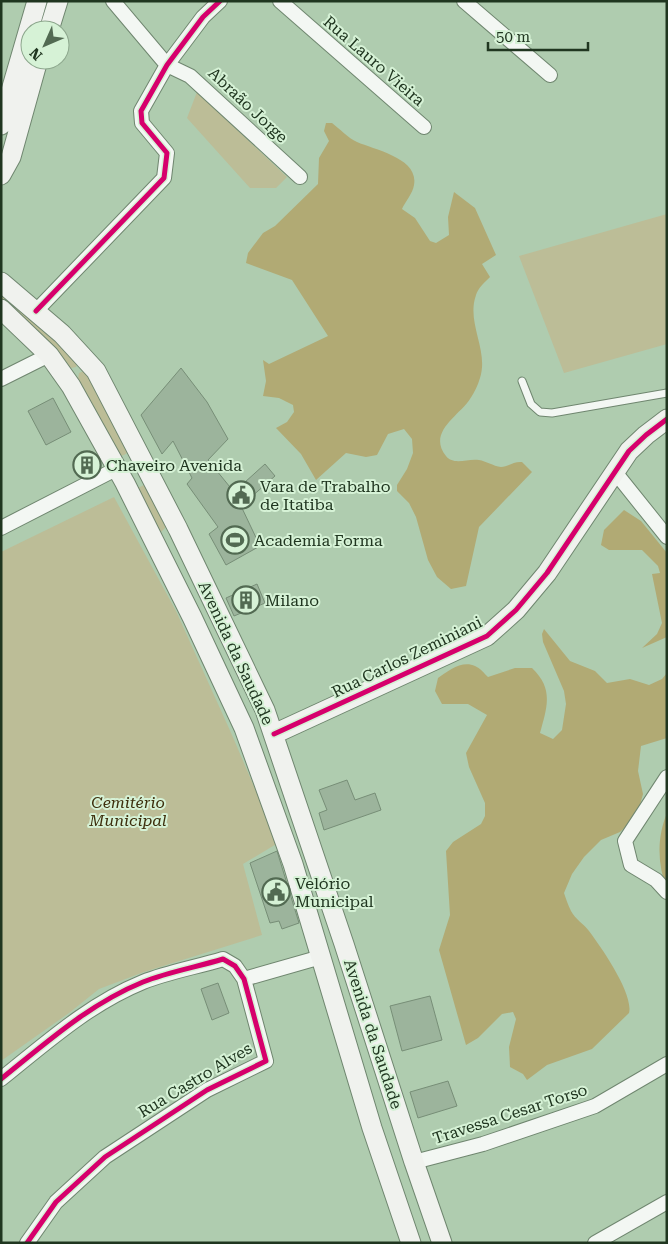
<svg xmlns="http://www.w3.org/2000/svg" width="668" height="1244" font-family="'Roboto Serif',serif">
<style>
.green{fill:#bcbd97}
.forest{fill:#b1aa74}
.building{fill:#9cb49c;stroke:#778e77}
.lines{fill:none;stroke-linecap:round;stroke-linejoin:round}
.lane-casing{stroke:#6f866f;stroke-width:9}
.street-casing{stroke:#6f866f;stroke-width:16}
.secondary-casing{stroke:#6f866f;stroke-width:21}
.lane{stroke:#f3f7f3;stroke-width:7}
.street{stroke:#f3f7f3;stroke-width:14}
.secondary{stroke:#f0f2ee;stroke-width:19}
.cycleway-casing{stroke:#d6f2d6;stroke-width:8}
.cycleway{stroke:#d6006c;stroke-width:5}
.labels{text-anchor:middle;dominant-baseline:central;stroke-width:4;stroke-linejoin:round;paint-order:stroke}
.street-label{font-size:16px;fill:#203620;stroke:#d6f2d6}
.poi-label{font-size:16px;fill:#203620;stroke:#d6f2d6;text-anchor:start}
.park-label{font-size:16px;font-style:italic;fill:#3d2e0c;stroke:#d6f2d6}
</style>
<rect width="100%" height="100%" fill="#afccaf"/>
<path class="green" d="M197,92L287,177L276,188H250L187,118Z
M667,214V344L564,373L519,256Z
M1,294L72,356L77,364L76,367L71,368L41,335L1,301Z
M84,371H86L129,449C127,454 125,455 120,456L115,453L78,379L79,373Z
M144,485L147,486L167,526L161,532L158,531L136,489Z
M114,497L176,611L232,735L278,843L243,864L262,935L144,972L99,989L69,1013L1,1061V552Z"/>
<path class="forest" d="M326,123H332C340,129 348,138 357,142C375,150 419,158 414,185C413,193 405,202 402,209L415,218L430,241L436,243L449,235L448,217L454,192L475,208L496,255L482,264L490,277C485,282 478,288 476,295C466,323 489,350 480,378C478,385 474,393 470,399C459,416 427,432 446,456C454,466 468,458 479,460C486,461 493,466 501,467C507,467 514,461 522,462L532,472L479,527L466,586L451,589L437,577L428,560L416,517L409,503L397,491V485L407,469L413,453L412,439L404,429L388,434L377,455L366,457L346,453L316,480L301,454L276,428L287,422L294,412L293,405L279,398L263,396L266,381L263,360L269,364L328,336L292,280L246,263L248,253L263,233L275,226L318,184L319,158L329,141L324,131Z
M624,510L641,521L667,553V637L642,648L657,634L662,623L652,574L660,573L658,566L642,550H609L601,545L604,530Z
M544,629L570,661L595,671L607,683L630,679L649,685L662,679L667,673V738L641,746L638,771L643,794L637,816L620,832L601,840L584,857L572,874L564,893C566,899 568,905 571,911C575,919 584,924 589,931C601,947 634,994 629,1013L592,1049L547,1065L527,1080L523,1074L510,1067L509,1047L516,1019L513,1012L502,1014L478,1038L466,1045L439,950L450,915L446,851L453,842L481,824L485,816V803L469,767L466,753L487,715L468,704H442L435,691L438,678C448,671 462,660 475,666C480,668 484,673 488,677L515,668H532C554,689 547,707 540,733L553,739L562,730L566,704L564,691L543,642L542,634Z
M667,813V889C657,864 657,837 667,813Z"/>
<path class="building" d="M181,368L207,402L228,439L208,460L234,492L265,464L275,476L241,506L260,546L226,565L209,534L218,527L187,484L192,478L173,441L162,454L141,415Z
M53,398L71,432L46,445L28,411Z
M90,451L99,468L83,476L74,460Z
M257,584L265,603L234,616L226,598Z
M347,780L355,800L375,793L381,810L324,830L319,813L327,810L319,790Z
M277,851L299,923L282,929L279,921L270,923L250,863Z
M218,983L229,1013L212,1020L201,989Z
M430,996L442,1040L402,1051L390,1006Z
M448,1081L457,1106L418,1118L410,1092Z"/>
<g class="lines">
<g class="lane-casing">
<path id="lane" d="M522,381L531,404L540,412L552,413L667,393"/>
</g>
<g class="street-casing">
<path id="street" d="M113,1L167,65L190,76L300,177
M280,1L424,127
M464,1L550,75
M36,311L164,178L167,153L142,123L141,111L167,65L203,17L220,1
M1,379L49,355
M615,472L667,537
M1,528L116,469
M667,777L625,841L631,865L656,880L667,892
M244,979L321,957
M1,1079C46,1043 89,1004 143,982C168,972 197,967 223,959L235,966L244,979L266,1061L207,1090L105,1157L56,1202L27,1243
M414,1162L483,1144L595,1106L667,1064
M595,1243L667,1202"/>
</g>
<g class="secondary-casing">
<path id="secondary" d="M49,30L58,1
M1,125L37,1
M1,175L11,157L38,60
M1,282L62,334L96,371L178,529L265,710L344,944L414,1162L442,1243
M1,309L49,355L71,386L125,483L192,617L244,728L293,864L372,1128L411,1243
M274,734L487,636L516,610L547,573L629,451L646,435L667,419"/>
</g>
<use href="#lane" class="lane"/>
<use href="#street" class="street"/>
<use href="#secondary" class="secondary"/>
<g class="cycleway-casing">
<path id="cycleway" d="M36,311L164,178L167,153L142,123L141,111L167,65L203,17L220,1
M274,734L487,636L516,610L547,573L629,451L646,435L667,419
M1,1079C46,1043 89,1004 143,982C168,972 197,967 223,959L235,966L244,979L266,1061L207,1090L105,1157L56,1202L27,1243"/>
</g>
<use href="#cycleway" class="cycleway"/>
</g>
<defs>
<g id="building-ring" transform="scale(1.4375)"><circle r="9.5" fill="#d6f2d6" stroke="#526a52" stroke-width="1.5"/><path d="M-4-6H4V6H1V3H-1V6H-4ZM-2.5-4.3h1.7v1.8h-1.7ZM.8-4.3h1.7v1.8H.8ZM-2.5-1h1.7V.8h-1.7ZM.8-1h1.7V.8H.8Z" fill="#526a52"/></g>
<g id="civic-ring" transform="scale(1.4375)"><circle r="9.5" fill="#d6f2d6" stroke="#526a52" stroke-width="1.5"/><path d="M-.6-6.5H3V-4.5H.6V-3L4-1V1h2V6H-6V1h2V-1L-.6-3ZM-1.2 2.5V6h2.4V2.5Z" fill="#526a52"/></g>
<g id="stadium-ring" transform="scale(1.4375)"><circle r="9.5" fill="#d6f2d6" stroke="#526a52" stroke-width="1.5"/><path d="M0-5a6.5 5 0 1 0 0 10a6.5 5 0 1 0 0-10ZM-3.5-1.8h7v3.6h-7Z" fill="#526a52"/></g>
</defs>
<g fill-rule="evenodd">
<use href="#building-ring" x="87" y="465"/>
<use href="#civic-ring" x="241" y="495"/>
<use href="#stadium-ring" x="235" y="540"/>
<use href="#building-ring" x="246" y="600"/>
<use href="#civic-ring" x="276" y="892"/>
</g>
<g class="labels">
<g class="street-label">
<text transform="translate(374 61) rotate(41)">Rua Lauro Vieira</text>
<text transform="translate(248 105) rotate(43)">Abraão Jorge</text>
<text transform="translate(236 653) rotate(65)">Avenida da Saudade</text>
<text transform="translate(407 657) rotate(-26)">Rua Carlos Zeminiani</text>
<text transform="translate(373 1034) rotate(72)">Avenida da Saudade</text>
<text transform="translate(195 1080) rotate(-31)">Rua Castro Alves</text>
<text transform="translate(510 1114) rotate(-18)">Travessa Cesar Torso</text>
</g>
<g class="poi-label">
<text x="106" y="465">Chaveiro Avenida</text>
<text x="260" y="486">Vara de Trabalho<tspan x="260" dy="18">de Itatiba</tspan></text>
<text x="254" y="540">Academia Forma</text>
<text x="265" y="600">Milano</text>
<text x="295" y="883">Velório<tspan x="295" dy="18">Municipal</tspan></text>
</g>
<g class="park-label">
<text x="128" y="802">Cemitério<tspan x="128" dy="18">Municipal</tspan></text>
</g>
</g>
<rect width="668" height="1244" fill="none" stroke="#203620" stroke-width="5"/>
<g transform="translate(45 45) rotate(225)"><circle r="24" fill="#d6f2d6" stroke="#8da78d"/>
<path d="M0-4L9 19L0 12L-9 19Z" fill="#526a52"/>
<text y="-8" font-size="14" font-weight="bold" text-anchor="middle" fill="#203620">N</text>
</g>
<path d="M488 42v8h100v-8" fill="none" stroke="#203620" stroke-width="2.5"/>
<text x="496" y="42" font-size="15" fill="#203620" stroke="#d6f2d6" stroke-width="4" paint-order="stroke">50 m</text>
</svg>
